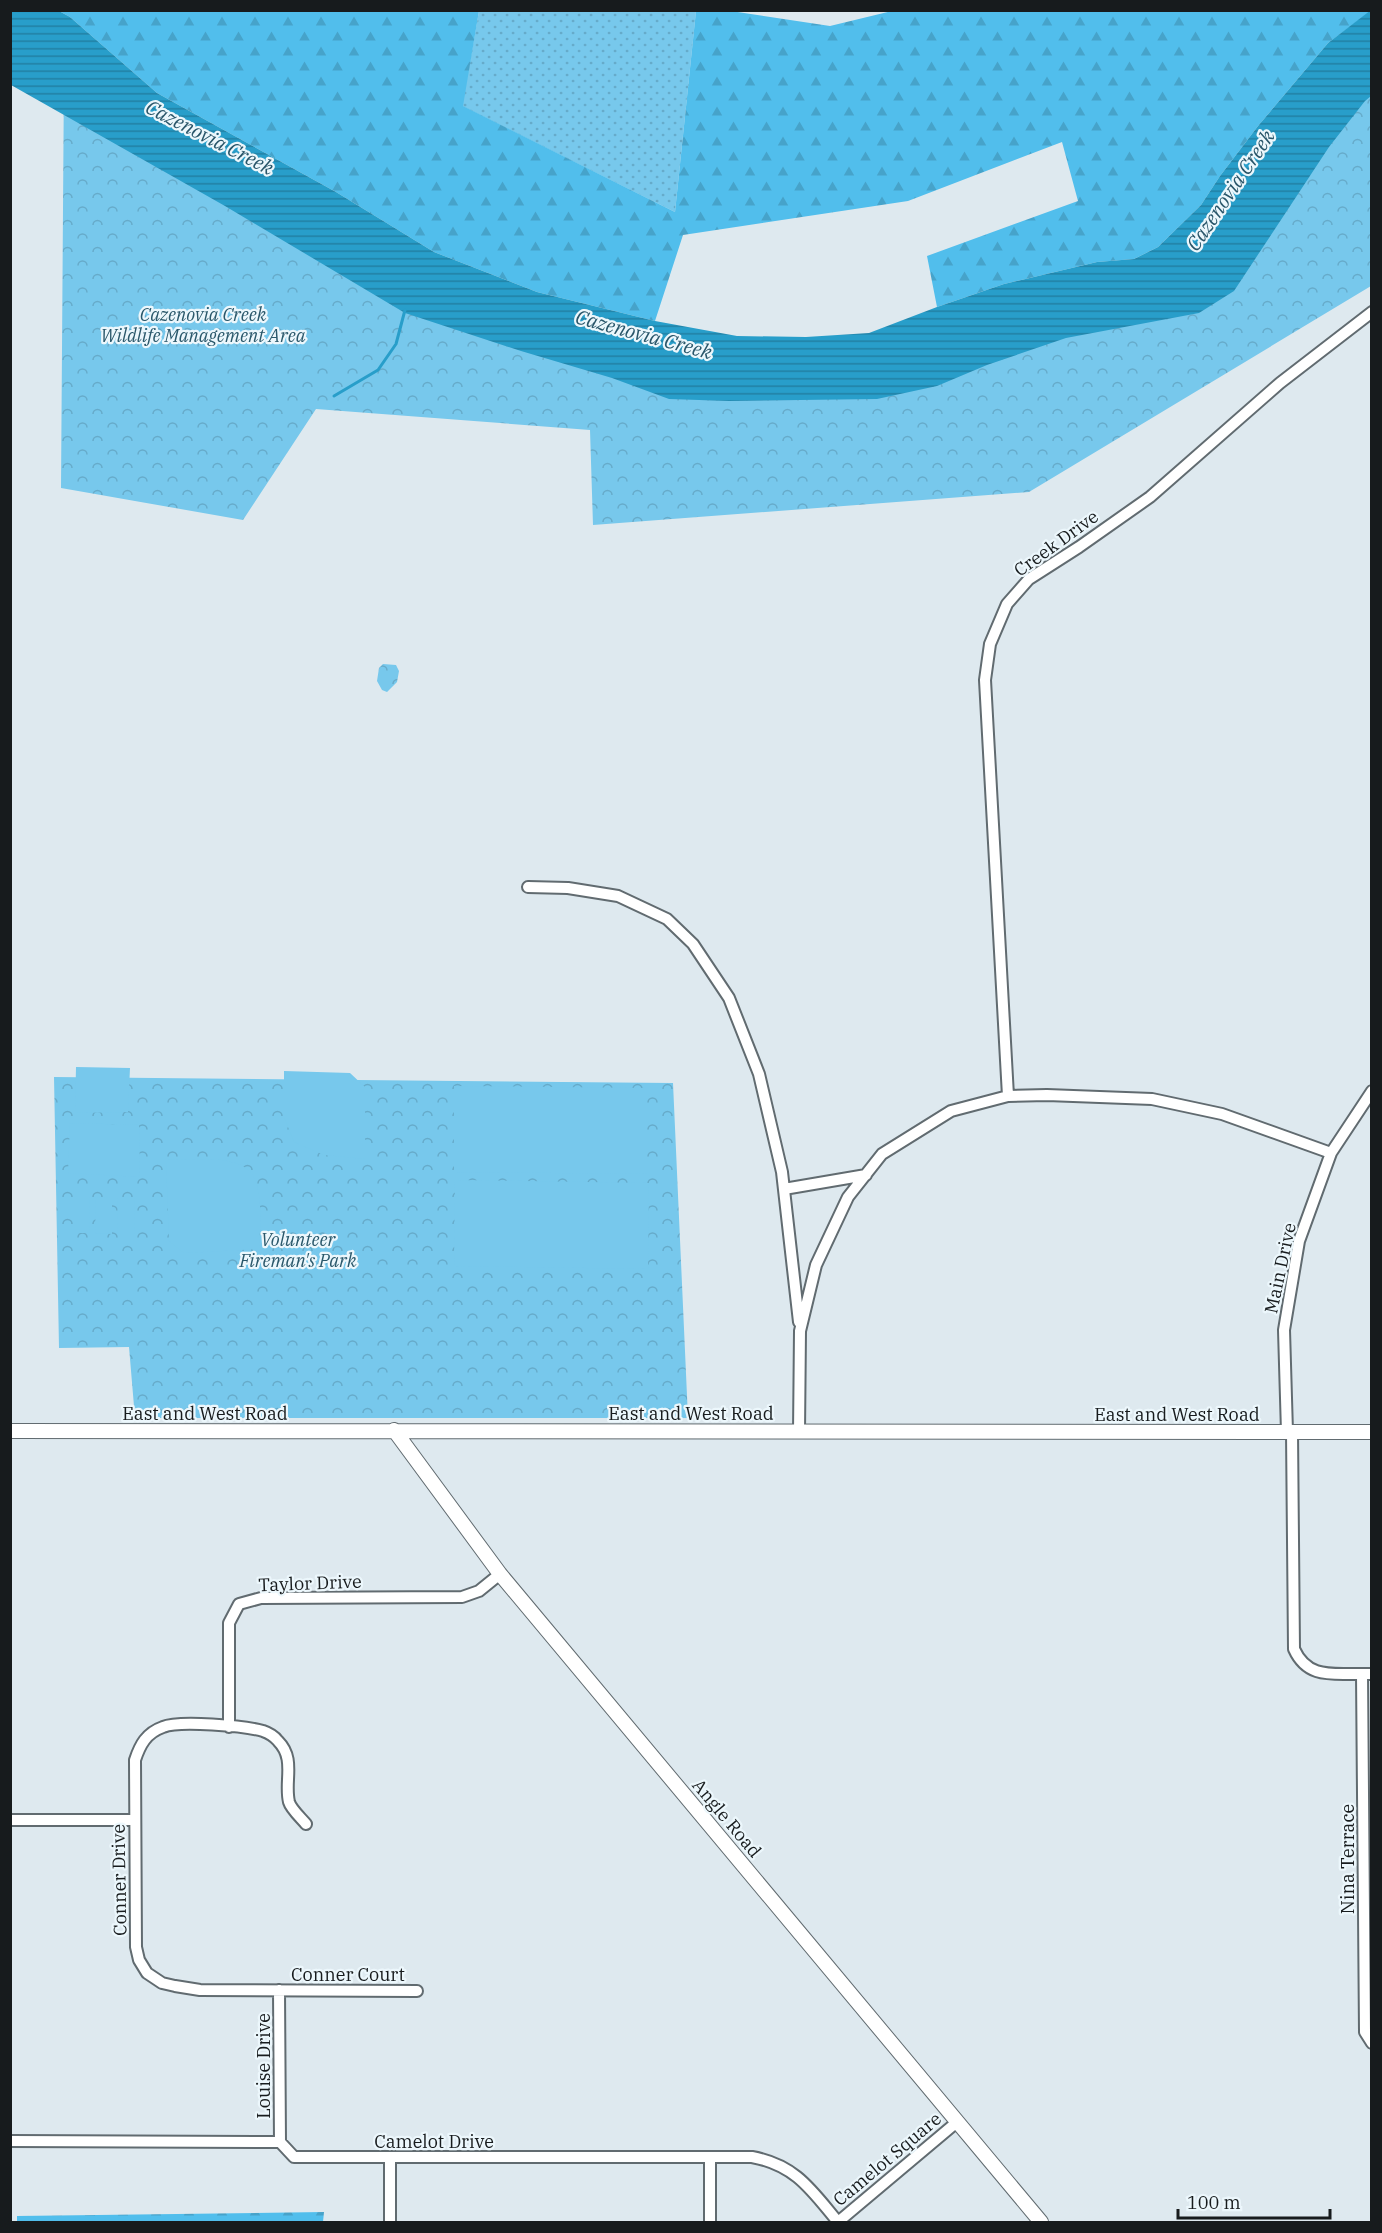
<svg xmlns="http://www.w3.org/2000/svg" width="1382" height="2233" font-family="'IBM Plex Serif',serif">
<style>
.grass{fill:url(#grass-dots)}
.forest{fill:url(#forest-firs)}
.park{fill:url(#park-crowns)}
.pitch{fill:#77c8ec}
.water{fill:url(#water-rules)}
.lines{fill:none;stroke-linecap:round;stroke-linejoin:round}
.stream{stroke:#289eca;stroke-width:3}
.minor-casing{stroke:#616b70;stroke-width:14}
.tertiary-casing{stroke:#616b70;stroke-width:16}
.minor{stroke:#fff;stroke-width:10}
.tertiary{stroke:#fff;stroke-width:14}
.labels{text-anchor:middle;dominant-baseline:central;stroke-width:4.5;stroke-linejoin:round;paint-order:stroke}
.park-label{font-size:18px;font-style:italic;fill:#2a586b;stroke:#ecf7fc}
.street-label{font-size:18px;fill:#171b1d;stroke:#ecf7fc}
.water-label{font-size:20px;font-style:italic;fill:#29566a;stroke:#ecf7fc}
</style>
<defs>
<pattern id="grass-dots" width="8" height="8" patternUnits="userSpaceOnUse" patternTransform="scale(1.5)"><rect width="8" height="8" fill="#77c8ec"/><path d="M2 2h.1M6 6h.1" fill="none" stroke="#66abca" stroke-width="1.8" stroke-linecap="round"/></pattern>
<pattern id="forest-firs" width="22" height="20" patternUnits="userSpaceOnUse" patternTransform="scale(1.5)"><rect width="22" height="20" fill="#51beec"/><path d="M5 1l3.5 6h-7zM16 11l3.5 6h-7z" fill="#46a3ca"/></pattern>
<pattern id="park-crowns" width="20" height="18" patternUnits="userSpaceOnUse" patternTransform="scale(1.5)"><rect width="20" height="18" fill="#77c8ec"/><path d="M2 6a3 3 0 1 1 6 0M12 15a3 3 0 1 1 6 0" fill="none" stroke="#66abca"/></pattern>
<pattern id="water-rules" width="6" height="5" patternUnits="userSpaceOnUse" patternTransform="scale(1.5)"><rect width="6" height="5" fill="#289eca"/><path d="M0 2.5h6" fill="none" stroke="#2180a3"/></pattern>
</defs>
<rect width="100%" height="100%" fill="#dee9ef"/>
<path class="grass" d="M479,11H696L675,212L462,106Z"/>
<path class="forest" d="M896,10L1371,11L1328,43L1258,126L1220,176L1201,205L1158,247L1134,259L1097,262L1004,284L937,307L927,256L1078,201L1062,142L908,201L683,235L655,321L537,292L434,252L336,192L157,93L70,17L59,11H479L463,106L675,212L696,11H731L830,26Z
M324,2212L323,2222H17V2216Z"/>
<path class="park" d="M1371,60V286L1029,492L593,525L590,430L316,409L243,520L61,488L64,70L403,285L694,372L1187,281Z
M383,664L396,665L399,671L397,682L387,692L382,690L377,681L379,668Z
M54,1077L673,1083L688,1418H135L129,1347L59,1348Z"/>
<path class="pitch" d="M76,1067L130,1068L128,1112L75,1113Z
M284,1071L350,1073L365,1087V1159L324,1155L294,1142L284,1117Z
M454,1086L647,1088V1174L454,1172Z
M70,1123L139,1125L140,1177L68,1173Z
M216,1159C228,1161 244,1163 251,1173C264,1189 260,1229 259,1249L184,1253L169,1241L166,1160Z
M455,1180L649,1183L648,1269L454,1266Z
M73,1197H90L89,1233H73Z
M96,1197L112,1198V1234L95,1233Z
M118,1198H135L134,1234H117Z"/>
<path class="water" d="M11,10L59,11L70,17L157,93L336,192L434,252L537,292L655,321L737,336L806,337L869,333L937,307L1004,284L1097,262L1134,259L1158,247L1201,205L1220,176L1258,126L1328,43L1371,10V96L1365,101L1329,147L1234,291L1199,313L1066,338L987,365L937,386L877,399L729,401L669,399L612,378L521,351L405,313L225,206L11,85Z"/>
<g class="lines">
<path class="stream" d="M334,396L378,370L396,344L405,310"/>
<g class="minor-casing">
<path id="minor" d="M528,887L568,888L618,896L667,919L693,944L729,998L759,1074L782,1172L799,1322
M1008,1096L985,680L990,644L1007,604L1029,579L1079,547L1150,497L1280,383L1372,312
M784,1189L866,1175
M799,1432L800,1331L816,1265L848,1197L882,1154L951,1111L1008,1096L1047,1095L1152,1099L1222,1114L1331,1153
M1287,1432L1284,1330L1299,1241L1331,1153L1372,1091
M1292,1432L1294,1649C1308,1680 1334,1673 1362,1674
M1372,1674H1362L1365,2032L1372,2043
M229,1727V1623L239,1604L261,1598L462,1597L479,1591L500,1574
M10,1820H134
M306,1824C301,1818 291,1809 289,1802C284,1781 296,1759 278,1741C274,1736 269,1733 263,1731C245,1726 179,1720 163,1727C146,1733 140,1745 135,1760L136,1947L139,1960L147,1973L162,1983L175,1986L200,1990L417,1991
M279,1990L280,2142
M10,2141L280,2142L294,2157H752C796,2165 812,2191 838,2222
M710,2157V2222
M390,2158V2222
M838,2222L957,2122"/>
</g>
<g class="tertiary-casing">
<path id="tertiary" d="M394,1430L500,1574L1041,2222
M10,1431L1372,1432"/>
</g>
<use href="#minor" class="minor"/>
<use href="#tertiary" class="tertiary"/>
</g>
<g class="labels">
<g class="park-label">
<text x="203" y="314">Cazenovia Creek<tspan x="203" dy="21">Wildlife Management Area</tspan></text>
<text x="298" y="1239">Volunteer<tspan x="298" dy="21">Fireman's Park</tspan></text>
</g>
<g class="street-label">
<text transform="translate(1056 543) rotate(-36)">Creek Drive</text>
<text transform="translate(1280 1268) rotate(-78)">Main Drive</text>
<text x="205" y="1413">East and West Road</text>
<text x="691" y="1413">East and West Road</text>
<text x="1177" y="1414">East and West Road</text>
<text transform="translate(310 1583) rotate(-2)">Taylor Drive</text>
<text transform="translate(727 1818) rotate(50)">Angle Road</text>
<text transform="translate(1347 1859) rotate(-90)">Nina Terrace</text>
<text transform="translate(119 1880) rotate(-91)">Conner Drive</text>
<text x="348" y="1974">Conner Court</text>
<text transform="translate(263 2066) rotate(-90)">Louise Drive</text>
<text x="434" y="2141">Camelot Drive</text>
<text transform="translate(887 2159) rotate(-40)">Camelot Square</text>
</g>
<g class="water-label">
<text transform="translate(210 137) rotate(27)">Cazenovia Creek</text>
<text transform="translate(1230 190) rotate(-56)">Cazenovia Creek</text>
<text transform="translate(644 334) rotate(15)">Cazenovia Creek</text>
</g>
</g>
<rect width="1382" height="2233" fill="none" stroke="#171b1d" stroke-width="24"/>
<path d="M1178 2209v9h152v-9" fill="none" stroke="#171b1d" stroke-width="3"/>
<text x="1187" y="2209" font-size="18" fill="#171b1d" stroke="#ecf7fc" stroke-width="4.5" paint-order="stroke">100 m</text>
</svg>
